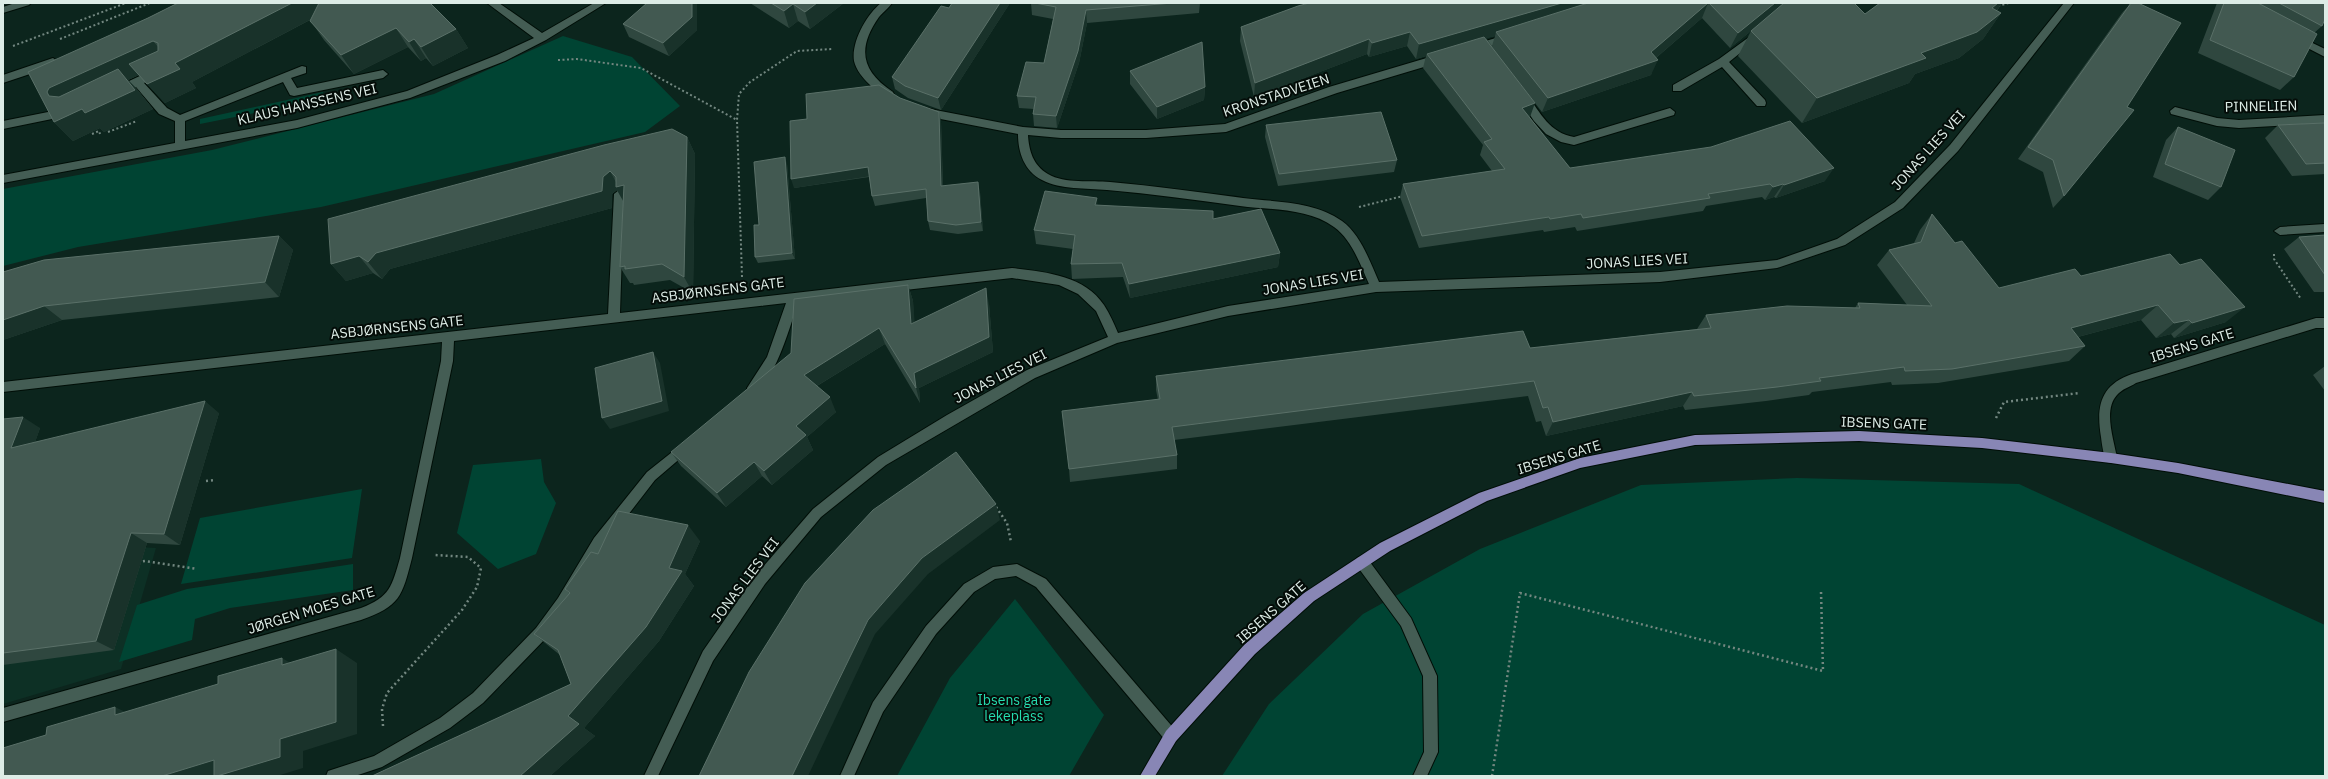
<svg xmlns="http://www.w3.org/2000/svg" width="2328" height="779" font-family="'IBM Plex Sans',sans-serif">
<style>
.built{fill:#0d3025}
.green{fill:#043}
.lines{fill:none;stroke-linecap:round;stroke-linejoin:round}
.minor-casing{stroke:#000e07;stroke-width:2}
.major-casing{stroke:#000e07;stroke-width:2}
.path-far1{stroke:#738780;stroke-width:2;stroke-dasharray:2 2.5;stroke-linecap:butt}
.path{stroke:#738780;stroke-width:2.5;stroke-dasharray:2 3;stroke-linecap:butt}
.minor{fill:#445d54;fill-rule:evenodd}
.major{fill:#8886b5;fill-rule:evenodd}
.wall{fill:#2f473f;fill-rule:evenodd}
.shaded-wall{fill:#19322a}
.building{fill:#425951;stroke:#5a7068}
.labels{text-anchor:middle;dominant-baseline:central;stroke-width:4;stroke-linejoin:round;paint-order:stroke}
.street-label{font-size:14px;fill:#ddece6;stroke:#040c08}
.park-label{font-size:14px;fill:#26deb0;stroke:#040c08}
</style>
<rect width="100%" height="100%" fill="#0c251d"/>
<path class="built" d="M3,540L156,548L121,669L3,704Z"/>
<path class="green" d="M563,36L632,57L680,106L645,132L321,207L78,247L3,266V189L212,150L434,94Z
M323,92L324,99L200,124V119Z
M541,459L544,482L556,503L536,554L498,569L457,533L473,465Z
M1797,478L2019,484L2325,625V776H1222L1269,704L1363,614L1480,549L1641,485Z
M362,489L352,558L181,584L200,518Z
M353,564V590L230,608L195,619L192,640L119,662L137,605L187,589Z
M1015,599L1104,715L1069,776H897L950,678Z"/>
<g class="lines">
<g class="minor-casing">
<path id="minor" d="M15,3H31L29,5L3,13V7Z
M487,3H499L542,33L594,3H606L546,40L505,61L410,98L297,128L3,183V175L175,143V121L159,114L136,87L118,95L113,91L114,88L157,68L162,72L161,75L144,83L167,108L180,115L302,66L306,67V73L291,78L297,88L383,70L388,74L383,78L294,96L290,95L283,82L185,121V141L297,120L407,91L497,55L534,38Z
M881,3H892C889,8 883,12 879,17C857,48 861,71 893,92L894,95L893,98L889,99C881,96 875,90 869,84C863,78 856,70 854,61C851,42 867,14 881,3Z
M2064,3H2074L1958,151L1903,208L1845,245L1777,268L1660,282L1376,292L1228,316L1117,343L1035,378L886,465L821,517L765,584L713,661L658,776H644L703,651L755,576L813,509L878,457L947,415L1027,370L1108,337L1096,311L1078,294L1059,285L1012,278L798,302C793,318 770,399 749,392L747,388L767,357L786,303L454,341L453,361L412,558C402,597 400,606 361,620L3,722V708L361,608C390,597 392,586 400,558L441,361L442,342L3,392V382L608,314L614,194L619,190L624,194L620,313L1012,268C1045,272 1084,275 1104,305C1110,314 1114,324 1118,333L1228,306L1369,284C1360,264 1352,240 1334,227C1308,208 1270,210 1240,206C1196,200 1152,194 1107,190C1086,188 1061,190 1042,180C1024,171 1018,152 1018,134L925,116L920,112L925,108L1023,127L1061,130H1146L1225,124L1329,87L1440,54L1445,58L1444,61L1337,93L1226,132L1146,138H1061L1028,135C1029,151 1033,165 1048,174C1065,184 1091,180 1110,182C1155,186 1198,192 1243,198C1275,202 1314,201 1342,221C1361,235 1370,262 1379,282L1660,272L1777,260L1837,239L1895,202L1950,145Z
M1756,32L1761,35L1760,37L1729,62L1765,100L1766,103L1765,106H1757L1722,67L1681,91H1673V85L1719,59Z
M1509,34L1513,35V39L1473,52L1468,48L1469,46Z
M2296,35L2325,49V57L2292,40V36Z
M53,58L58,62L57,65L3,83V75Z
M1523,93L1527,94C1540,113 1550,133 1574,137L1670,108L1675,112L1674,115L1574,145L1561,142L1546,134L1534,121L1518,97Z
M2175,107L2217,118L2239,120L2325,115V123L2239,128L2217,126L2171,114L2170,111Z
M48,112L52,113L53,116L52,119L3,129V121Z
M2325,224V232L2280,235L2274,231L2280,227Z
M2316,318H2325V328H2316L2136,383C2130,387 2122,389 2117,395C2103,410 2114,440 2117,458L2115,462L2111,463L2107,462C2103,454 2102,445 2101,437C2096,407 2100,385 2132,374Z
M686,441L690,442L692,446L690,450L655,480L604,546L568,606L546,638L483,703L450,728L382,767L355,776H326L328,771L374,756L440,718L473,693L536,628L558,598L594,538L647,472Z
M1362,556L1367,558L1411,618L1437,676L1438,752L1427,776H1413L1424,752L1423,676L1401,626L1357,566L1355,562L1357,558Z
M1017,564L1046,579L1176,731L1178,736L1176,741L1171,743L1166,741L1036,587L1016,576L995,579L974,592L936,634L883,712L854,776H840L873,702L926,626L964,584L993,567Z"/>
</g>
<g class="major-casing">
<path id="major" d="M1859,431L1982,438L2111,453L2178,463L2325,491V503L2178,473L2111,463L1982,448L1859,441L1695,445L1580,468L1487,501L1390,551L1314,601L1255,654L1176,741L1155,776H1140L1166,731L1245,644L1304,593L1380,543L1479,493L1580,458L1695,435Z"/>
</g>
<path class="path-far1" d="M1998,6L2009,3
M60,39L150,3
M13,46L126,3
M558,60L577,59L641,68L737,120
M108,132L137,121
M92,134L99,131L100,134
M1359,207L1403,196
M2274,254V259L2301,299
M742,277L737,120L739,94L750,82L797,51L833,49"/>
<path class="path" d="M1996,418L2004,402L2080,393
M206,481L215,480
M996,507L1007,523L1011,542
M138,562L145,561L197,569
M383,726L382,709L387,693L462,610L477,587L481,568L468,557L435,555
M1492,776L1520,593L1823,671L1821,591"/>
<use href="#minor" class="minor"/>
<use href="#major" class="major"/>
</g>
<path class="wall" d="M178,3L456,29L468,48L433,66L426,58L421,61L408,47L354,74L324,40L310,20L192,82L196,88L165,103L139,75L128,80L136,88L153,109L104,132L100,128L73,141L54,122L148,18Z
M750,3H844L810,29L798,21L789,28Z
M952,3H1010L941,110L908,98L895,89L892,77L949,8Z
M1031,3H1200L1199,13L1087,23L1079,63L1057,128L1034,126L1033,114L1034,109L1019,108L1017,96L1044,63L1053,19L1032,15Z
M1309,3H1784L1783,4L1865,14L1880,3H2002L1997,11L2001,13L1983,39L1959,58L1915,74L1909,83L1802,123L1738,56L1751,31L1730,48L1702,18L1656,58L1651,75L1542,112L1508,68L1530,117H1529L1570,168L1825,181L1776,198L1774,197L1765,200L1762,197L1706,206L1703,211L1577,231L1575,227L1544,232L1543,230L1419,248L1400,197L1403,184L1492,171L1480,155L1483,145L1423,68L1426,56L1416,59L1407,46L1369,57L1367,54L1254,97L1240,41L1241,27ZM1495,36L1492,46L1486,38Z
M2131,3L2064,196L2053,208L2043,172L2018,159L2122,13Z
M2217,3H2325L2322,26L2314,33L2294,77L2280,90L2198,53Z
M623,24L697,30L669,56L629,37Z
M1130,71L1205,87L1204,100L1157,119L1130,84Z
M900,98L939,112L941,122L943,186L980,192L983,231L958,234L930,230L928,221L926,198L875,206L872,196L869,177L794,188L807,119Z
M2325,123V174L2292,176L2265,138L2278,125Z
M1266,125L1397,160L1394,172L1278,186L1265,137Z
M2178,127L2221,187L2208,200L2153,177L2166,140Z
M687,137L695,154L693,293L670,280L634,285L633,283H630L620,267L623,201L617,190L612,194V208L390,269L382,279L373,273L346,281L331,264Z
M787,164L795,259L758,263L755,257L759,225Z
M1097,198V205L1213,219L1280,253L1278,267L1130,298L1123,277L1072,279L1071,264L1073,249L1036,244L1034,230Z
M1932,214L1955,243L1999,288L2081,276L2226,322L2174,338L2171,334L2156,338L2141,320L2078,337L2085,346L2069,361L1938,383L1892,385L1891,382L1812,392L1809,395L1766,401L1685,410L1683,406L1546,436L1541,421L1536,422L1528,396L1174,440L1177,455V469L1070,482L1069,469L1158,400L1156,390V376L1530,348L1697,329L1706,315L1855,308L1858,303L1907,305L1877,265L1889,250L1914,243L1920,230Z
M2325,235V292H2314L2284,249L2299,237Z
M279,236L293,250L279,297L62,320L3,340V272Z
M908,285L913,301L914,322L989,304L993,352L919,388L920,403L885,344L817,386L836,412L807,437L813,450L772,485L762,476L726,507L681,466L671,452Z
M2325,366V391L2313,375Z
M219,413L180,545L147,543L114,650L3,665V419L40,428L35,442Z
M700,541L685,574L694,586L659,641L584,728L595,736L550,776H372L571,684L560,655L550,647L534,634L570,594L565,589L598,554Z"/>
<path class="shaded-wall" d="M292,3H342L192,82L196,88L165,103L147,84L175,63Z
M692,3H697V30L669,56L663,43Z
M817,3H844L810,29L805,12Z
M1000,3H1010L941,110L938,98Z
M1562,3H1597L1496,32L1495,36L1428,55L1427,54L1426,56L1416,59L1419,44Z
M1708,3L1702,18L1651,62L1658,60L1651,75L1542,112L1548,98L1651,52Z
M1775,3H1784L1782,6L1730,48L1738,33Z
M1998,3H2002L1988,23L1992,8Z
M793,4L798,21L789,28L784,11Z
M1086,10L1087,23L1079,63L1057,128L1056,116Z
M2001,13L1983,39L1959,58L1915,74L1909,83L1802,123L1817,98L1921,53Z
M396,28L408,47L354,74L341,55Z
M456,29L468,48L433,66L421,47Z
M1410,32L1407,46L1369,57L1372,43Z
M414,39L426,58L421,61L409,42Z
M1369,39L1367,54L1254,97L1255,83Z
M153,41L170,61L128,80L136,88L153,109L104,132L100,128L73,141L54,122L82,109L135,90L68,107L49,96L47,92L49,88Z
M1205,87L1204,100L1157,119V107Z
M1535,103L1530,117L1517,121L1522,108Z
M939,112L941,122L943,196L941,186Z
M687,137L695,154L693,293L684,277Z
M785,157L787,164L795,259L792,253Z
M868,167L871,176L794,188L791,179Z
M1834,168L1825,181L1776,198L1784,185Z
M610,171L618,186L624,185L625,204L617,190L612,194V208L390,269L382,279L368,262L376,253L603,177Z
M978,182L980,192L983,231L981,222Z
M1783,184L1774,197L1765,200L1773,187Z
M1097,198L1098,212L1095,205Z
M279,236L293,250L279,297L265,282Z
M1280,253L1278,267L1130,298L1129,284Z
M359,256L373,273L346,281L331,264Z
M908,285L913,301L916,339L911,324Z
M986,288L989,304L993,352L919,388L920,403L916,388L914,373Z
M2158,305L2141,320L2055,343L2071,328Z
M44,306L62,320L3,340V320Z
M2245,307L2226,322L2174,338L2192,323Z
M2189,320L2171,334L2156,338L2174,323Z
M879,328L885,344L810,390L804,375Z
M653,352L660,363L669,411L610,429L602,418Z
M1692,392L1683,406L1546,436L1553,422Z
M830,397L836,412L807,437L813,450L772,485L764,471L796,426Z
M205,401L219,413L180,545L164,534Z
M23,417L40,428L29,460L11,448Z
M754,462L762,476L726,507L717,493Z
M996,504L1000,520L928,574L875,634L808,776H792L868,620L922,558Z
M688,525L700,541L685,574L694,586L659,641L584,728L595,736L550,776H520L568,716L669,568Z
M131,533L147,543L114,650L96,641Z
M336,649L357,663V734L303,751V768L277,776H162L280,739Z
M282,658L304,671L282,665Z
M115,707L142,720L115,715Z"/>
<path class="building" d="M178,3H292L175,63L180,69L147,84L129,64L158,51V43L153,41L49,88L47,92L49,96L59,97L118,69L135,90L85,113L82,109L54,122L28,72L148,18Z
M319,3H430L456,29L421,47L414,39L409,42L396,28L341,55L310,21Z
M647,3H692V17L663,43L623,24Z
M771,3H817L805,12L793,4L784,11Z
M952,3H1000L938,98L905,86L892,77L941,6L949,8Z
M1035,3H1173L1086,10L1078,51L1056,116L1033,114L1036,97L1017,96L1026,62L1044,63L1056,7Z
M1309,3H1562L1419,44L1410,32L1372,43L1369,39L1255,83L1241,27L1298,6Z
M1588,3H1708L1651,52L1658,60L1548,98L1496,32Z
M1709,3H1775L1738,33Z
M1784,3H1854L1865,14L1880,3H1998L1992,8L2001,13L1977,32L1921,53L1926,58L1817,98L1751,31Z
M2131,3H2138L2181,23L2127,107L2134,110L2064,196L2053,160L2028,147Z
M2224,3H2258L2317,34L2294,77L2210,40Z
M2279,3H2325V19L2322,26Z
M1484,37L1535,103L1522,108L1570,168L1711,147L1790,121L1834,168L1784,185L1783,184L1773,187L1770,184L1708,194L1710,198L1583,218L1581,214L1550,219L1549,217L1422,236L1403,184L1505,169L1484,142L1492,139L1427,54Z
M1202,42L1205,87L1157,107L1130,71Z
M879,85L900,98L939,112L941,186L978,182L981,222L956,225L928,221L926,189L872,196L868,167L791,179L790,121L807,119L806,94Z
M1381,112L1397,160L1279,174L1266,125Z
M2325,123V163L2306,164L2278,125Z
M2178,127L2235,150L2221,187L2165,164Z
M672,129L687,137L684,277L662,264L625,269V266L620,267L624,185L616,187V177L610,171L603,177L602,191L376,253L368,262L359,256L331,264L328,219L604,145Z
M785,157L792,253L755,257L754,225H759L754,162Z
M1045,191L1097,198L1095,205L1213,211V219L1261,209L1280,253L1129,284L1122,263L1071,264L1075,235L1034,230Z
M1932,214L1955,243L1962,241L1999,288L2075,269L2081,276L2170,254L2180,265L2201,259L2245,307L2192,323L2189,320L2174,323L2158,305L2071,328L2085,346L1952,369L1905,371L1904,367L1819,378L1821,381L1777,387L1694,396L1692,392L1553,422L1548,407L1543,408L1534,381L1172,427L1177,455L1069,469L1062,411L1160,399L1156,376L1523,331L1530,348L1711,328L1706,315L1787,306L1860,308L1858,303L1932,306L1889,250L1921,242Z
M2325,235V275L2299,237Z
M279,236L265,282L44,306L3,320V272L44,260Z
M908,285L911,324L986,288L989,337L914,373L916,388L879,328L804,375L830,397L796,426L806,435L764,471L754,462L717,493L671,452L791,353L794,299Z
M653,352L662,401L602,418L595,368Z
M205,401L164,534L131,533L96,641L3,653V419L23,417L11,448Z
M956,452L996,504L922,558L868,620L792,776H699L749,672L805,583L873,510Z
M618,511L688,525L669,568L682,571L646,627L568,716L579,724L520,776H372L571,684L558,650L534,634L570,593L565,589L591,552L598,554Z
M336,649V722L280,739V757L217,776H214V760L162,776H3V748L46,735L47,727L115,707V715L218,684V676L282,658V665Z"/>
<g class="labels">
<g class="street-label">
<text transform="translate(1276 95) rotate(-18)">KRONSTADVEIEN</text>
<text transform="translate(307 104) rotate(-13)">KLAUS HANSSENS VEI</text>
<text transform="translate(2261 106) rotate(-1)">PINNELIEN</text>
<text transform="translate(1928 150) rotate(-48)">JONAS LIES VEI</text>
<text transform="translate(1637 261) rotate(-3)">JONAS LIES VEI</text>
<text transform="translate(1313 282) rotate(-9)">JONAS LIES VEI</text>
<text transform="translate(718 290) rotate(-7)">ASBJØRNSENS GATE</text>
<text transform="translate(397 327) rotate(-6)">ASBJØRNSENS GATE</text>
<text transform="translate(2192 345) rotate(-17)">IBSENS GATE</text>
<text transform="translate(1000 376) rotate(-27)">JONAS LIES VEI</text>
<text transform="translate(1884 423) rotate(2)">IBSENS GATE</text>
<text transform="translate(1559 457) rotate(-17)">IBSENS GATE</text>
<text transform="translate(745 580) rotate(-53)">JONAS LIES VEI</text>
<text transform="translate(311 610) rotate(-17)">JØRGEN MOES GATE</text>
<text transform="translate(1271 612) rotate(-41)">IBSENS GATE</text>
</g>
<g class="park-label">
<text x="1014" y="700">Ibsens gate<tspan x="1014" dy="16">lekeplass</tspan></text>
</g>
</g>
<rect width="2328" height="779" fill="none" stroke="#ddece6" stroke-width="8"/>
</svg>
